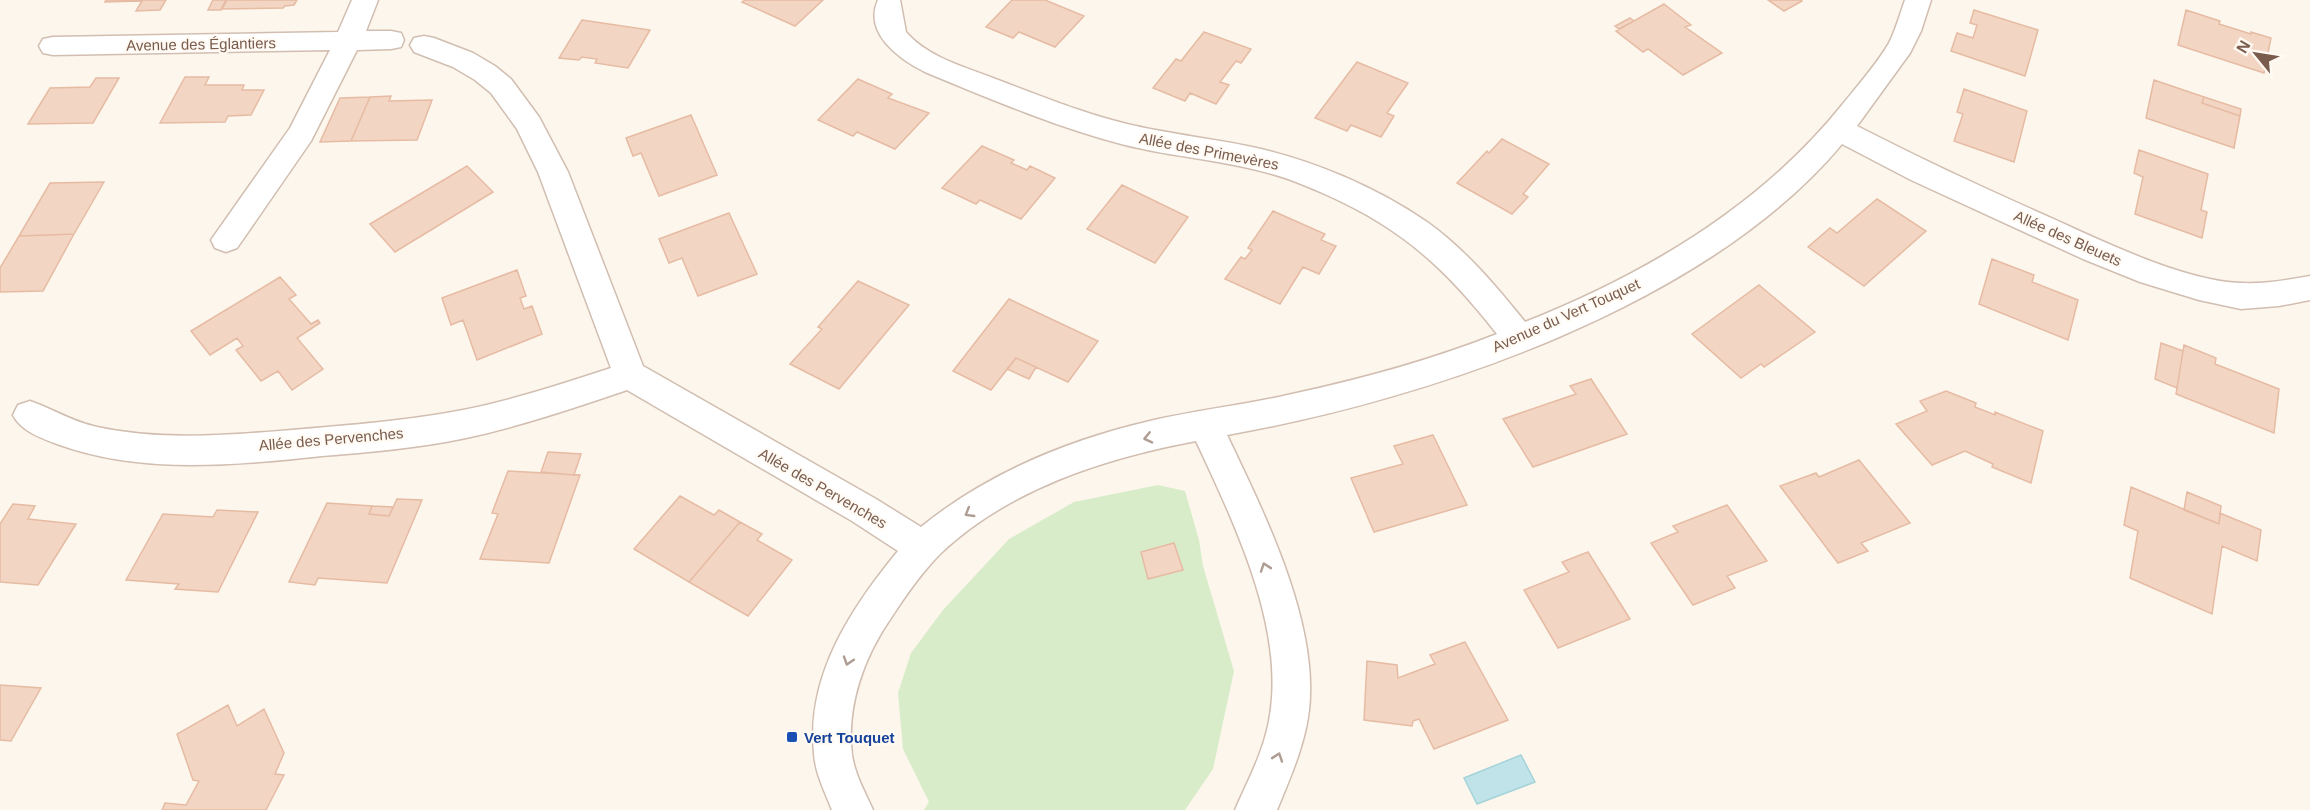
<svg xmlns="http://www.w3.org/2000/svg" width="2310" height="810" font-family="Arial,sans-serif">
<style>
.green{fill:#d8ecc9}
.water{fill:#bfe3e8;stroke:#a5d3da;stroke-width:1.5}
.building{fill:#f3d5c3;stroke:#e6bba3;stroke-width:1.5}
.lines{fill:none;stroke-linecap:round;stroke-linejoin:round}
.minor-casing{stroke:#d1beb0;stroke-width:3}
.minor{fill:#fff;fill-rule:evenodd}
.oneway{stroke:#af9d94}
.transit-dot{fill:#1a4fb4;stroke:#fffaf3;stroke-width:2}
.labels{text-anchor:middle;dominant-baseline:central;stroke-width:4.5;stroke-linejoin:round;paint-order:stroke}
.street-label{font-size:15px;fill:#7a5c4d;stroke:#fffaf3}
.transit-label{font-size:15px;font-weight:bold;fill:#164399;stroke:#fffaf3;text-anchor:start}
</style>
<rect width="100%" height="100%" fill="#fdf6ec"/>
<path class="green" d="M1158,485L1185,491L1199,540L1203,566L1234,671L1213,769L1185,810H924L929,802L903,749L898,693L911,653L943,610L1009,539L1074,502Z"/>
<path class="water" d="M1521,755L1535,782L1477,804L1464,778Z"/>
<path class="building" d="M106,0H166L160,10L136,11L142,1L105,2Z
M213,0H226L221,10H208Z
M227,0H297L294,5L285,6L283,8L222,9Z
M745,0H823L795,26L742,2Z
M1012,0H1045L1084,16L1055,47L1019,32L1013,38L986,27Z
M1768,0H1801L1802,1L1784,11Z
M1664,4L1691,25L1685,27L1722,53L1683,75L1648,49L1643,52L1616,31Z
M1974,10L2038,30L2025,76L1951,51L1957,33L1973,38L1977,25L1970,23Z
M2186,10L2220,21L2219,24L2251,34V32L2271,38L2264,73L2178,45Z
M1630,18L1634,21L1619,29L1615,26Z
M582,20L650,30L628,68L595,63L597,59L582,57L579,60L559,58Z
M1204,32L1251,49L1241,63L1236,61L1220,82L1229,85L1216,104L1190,93L1185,101L1153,88L1176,59L1181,61Z
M1357,62L1408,83L1387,113L1394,116L1381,137L1351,125L1347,131L1315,118Z
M185,77H209L205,85H244L242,90H264L251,115L228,116L225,122L160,123Z
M96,78H119L93,123L28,124L50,88L90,87Z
M858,79L892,94L888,98L929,113L895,149L857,132L853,136L818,120Z
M2154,80L2204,97L2202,103L2240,116L2234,148L2146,118Z
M1964,89L2027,111L2014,162L1954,141L1963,114L1957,112Z
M391,96L389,101L432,100L417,140L351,141L370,97Z
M370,97L351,141L320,142L340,98Z
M2204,97L2241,109L2240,116L2202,103Z
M691,115L717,175L659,196L641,153L633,156L626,138Z
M1502,139L1549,164L1523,194L1528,197L1512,214L1457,183L1487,151L1489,153Z
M982,146L1014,160L1011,163L1027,170L1030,166L1055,178L1021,219L980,200L976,204L942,188Z
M2139,150L2208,174L2201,210L2207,212L2202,238L2135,214L2143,177L2134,173Z
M467,166L493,192L395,252L370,224Z
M104,182L74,234L19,236L50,183Z
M1122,185L1188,217L1155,263L1087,229Z
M1877,199L1926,231L1864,286L1808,247L1830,228L1837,233Z
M1273,211L1325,234L1321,240L1336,246L1319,274L1303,267L1280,304L1225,279L1241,257L1245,259L1252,250L1248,248Z
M729,213L757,274L698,296L682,258L669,263L659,239Z
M74,234L43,291L0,292V268L19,236Z
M1992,259L2034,275L2032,282L2078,300L2068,340L1979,304Z
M517,270L526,296L520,298L524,309L532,306L542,334L477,360L463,320L451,325L442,298Z
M280,277L296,295L289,299L311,324L318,320L320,323L297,338L323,369L292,390L278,371L261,381L236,350L243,346L237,338L210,355L191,331Z
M858,281L909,305L839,389L790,364L822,329L818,327Z
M1759,285L1815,332L1764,367L1761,364L1741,378L1692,334Z
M1009,299L1098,341L1068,382L1016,358L991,390L953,371Z
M2161,343L2183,351L2177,388L2155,379Z
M2184,345L2216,358L2215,364L2279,389L2274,433L2176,394Z
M1016,358L1036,367L1029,379L1007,369Z
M1591,379L1627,434L1533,467L1503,419L1576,394L1570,386Z
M1946,391L1976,403L1975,407L1995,415V412L2043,431L2031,483L1992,467L1993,464L1965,451L1932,465L1896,424L1927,411L1920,401Z
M1433,435L1467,505L1374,532L1351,478L1403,464L1394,446Z
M548,452L581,454L574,475L541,472Z
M1859,460L1910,523L1861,543L1868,551L1838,563L1780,486L1816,473L1819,477Z
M508,471L580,475L549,563L480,559L498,514L492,513Z
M2131,487L2219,524L2220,513L2261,530L2257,561L2222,546L2212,614L2130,578L2138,531L2124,525Z
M2187,492L2221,506L2219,524L2184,510Z
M680,496L714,515L719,510L740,522L689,582L634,549Z
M397,499L422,500L387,583L318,578L315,585L289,582L327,503L372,506L369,514L389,516Z
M13,504L35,506L28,519L76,524L38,585L0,582V524Z
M1727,505L1767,561L1727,576L1735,588L1693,605L1651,543L1678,532L1673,526Z
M372,506L393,507L389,516L369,514Z
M217,510L258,512L218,592L175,589L179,584L126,580L163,514L213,517Z
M740,522L762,534L757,540L792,560L748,616L689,582Z
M1174,543L1183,570L1148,579L1141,552Z
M1588,552L1630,619L1558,648L1524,590L1569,572L1562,562Z
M1465,642L1508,720L1434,749L1419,719L1413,721L1412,726L1364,720L1367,661L1397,665L1398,678L1435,664L1430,655Z
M0,685L41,688L11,741L0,740Z
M228,705L237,726L264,709L284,753L275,774L284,775L266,810H162L165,803L186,805L199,781L193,780L177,734Z"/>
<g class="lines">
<g class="minor-casing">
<path id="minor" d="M352,0H378L366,31H391L401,33L404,40L401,47L391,49L357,50L311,141L237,248L226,252L215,248L211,240L290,128L330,50L53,55L43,53L39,46L43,39L53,37L338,32Z
M878,0H900L906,32C930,60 973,69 1006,83C1046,98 1085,114 1127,124C1168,134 1210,138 1252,147C1312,160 1376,187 1427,222C1465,249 1496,286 1525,322C1646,274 1760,207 1842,105C1858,85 1876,65 1889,43C1896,29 1900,14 1905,0H1931L1921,31L1910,53L1857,126C1923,160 1990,191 2058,221C2108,244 2188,282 2242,283C2265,284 2288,280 2310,276V300L2279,306L2241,309L2199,300L2140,282L2083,259L1911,180L1842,144C1707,306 1429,399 1227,435C1264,513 1319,622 1309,710C1305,745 1290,778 1277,810H1235C1248,780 1263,753 1269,721C1287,629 1233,521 1196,441C1106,458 1010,488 941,553C922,572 906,595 891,618C864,657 846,706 852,755C855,775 865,792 873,810H832C825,792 815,773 814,753C806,676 851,608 898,551L852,521L627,390C574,408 521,426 466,438C419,448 370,452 322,456C234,465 142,475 57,444C41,438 21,431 13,415L18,405L30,401C53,409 73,422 97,427C161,441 227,435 292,430C349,425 407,421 463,410C513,400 562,384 611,368L538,172L517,129L491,93L475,80L453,67L414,52L410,45L414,38L424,36L434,38L473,53L495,66L511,79L539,117L568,172L643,366L876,499L921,527C986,474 1068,440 1150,421C1197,410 1245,405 1292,394C1362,379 1431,360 1497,334C1446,269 1403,229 1327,195C1309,187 1291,179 1272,174C1224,160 1173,157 1125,145C1056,127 990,99 925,72C899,59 863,33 878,0Z"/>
</g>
<use href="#minor" class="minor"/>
</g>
<defs><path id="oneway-chevron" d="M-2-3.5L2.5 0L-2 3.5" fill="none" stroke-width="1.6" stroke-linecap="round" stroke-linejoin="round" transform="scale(1.5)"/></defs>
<g class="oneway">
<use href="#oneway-chevron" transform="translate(1148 438) rotate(167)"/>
<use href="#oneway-chevron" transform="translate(969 513) rotate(149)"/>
<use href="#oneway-chevron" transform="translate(1265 567) rotate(-109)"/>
<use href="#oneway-chevron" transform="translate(848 661) rotate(108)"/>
<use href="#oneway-chevron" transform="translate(1278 757) rotate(-71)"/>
</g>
<rect class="transit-dot" x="786" y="731" width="12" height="12" rx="3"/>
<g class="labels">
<g class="street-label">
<text transform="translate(201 44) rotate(-1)">Avenue des Églantiers</text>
<text transform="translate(1209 151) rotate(11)">Allée des Primevères</text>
<text transform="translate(2068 238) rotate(24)">Allée des Bleuets</text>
<text transform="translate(1566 315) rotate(-24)">Avenue du Vert Touquet</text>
<text transform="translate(331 439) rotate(-5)">Allée des Pervenches</text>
<text transform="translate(823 488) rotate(30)">Allée des Pervenches</text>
</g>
<g class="transit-label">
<text x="804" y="737">Vert Touquet</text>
</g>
</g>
<g transform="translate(2256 54) rotate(300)" stroke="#fffaf3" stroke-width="4.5" paint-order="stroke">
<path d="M0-4.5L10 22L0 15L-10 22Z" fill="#7a5c4d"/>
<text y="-9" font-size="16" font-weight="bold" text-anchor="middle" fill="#7a5c4d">N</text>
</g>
</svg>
